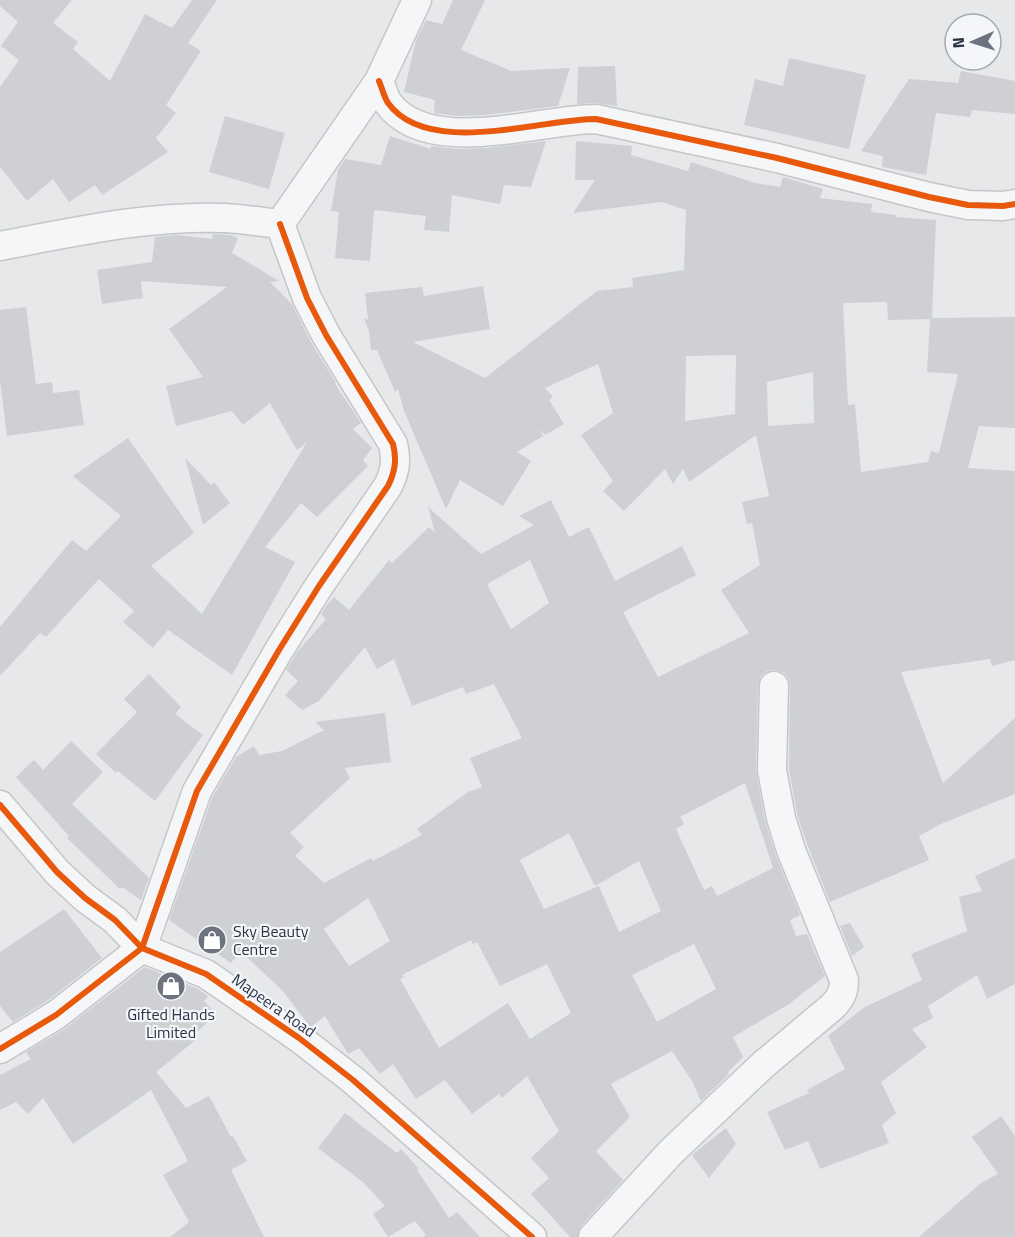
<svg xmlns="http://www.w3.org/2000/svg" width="1015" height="1237" font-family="'Titillium Web',sans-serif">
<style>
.building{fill:#ced0d3;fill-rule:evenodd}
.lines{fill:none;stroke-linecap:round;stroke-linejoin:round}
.minor-casing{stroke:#c4c6c8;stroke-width:31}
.minor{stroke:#f5f6f7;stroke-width:28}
.cycleway-casing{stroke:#f4f6f9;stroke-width:10}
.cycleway{stroke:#e8590c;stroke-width:6}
.labels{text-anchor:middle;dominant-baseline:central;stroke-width:4.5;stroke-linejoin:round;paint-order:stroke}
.poi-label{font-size:16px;fill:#2b3445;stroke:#f4f6f9;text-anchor:start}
.street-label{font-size:16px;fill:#2b3445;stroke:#f4f6f9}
</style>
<rect width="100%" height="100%" fill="#e6e8ea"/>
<path class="building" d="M0,0H72L53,23L78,42L73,49L110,81L145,14L172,28L192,0H217L188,43L201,51L166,105L176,113L156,138L168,152L102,195L95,185L69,202L53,179L27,201L0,167V87L19,60L1,46L18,22L0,6Z
M453,0H485L461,50L511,71L570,68L558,106L485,115L458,116L434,113L435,100L404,92L416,40L426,20L442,24Z
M789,58L866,75L849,149L744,125L755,79L783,86Z
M615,66L617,106L595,103L577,104L578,67Z
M961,71L1015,81V114L972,110L970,117L936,113L926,175L882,167L883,156L861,151L909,79L958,83Z
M225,116L285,133L269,189L209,172Z
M390,136L431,149V146L457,149L486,148L546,141L531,187L504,185L500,204L452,195L449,232L424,230L426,216L374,210L370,261L335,258L339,212L331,211L338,170L345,159L381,165Z
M576,141L632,146L631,155L688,171L691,162L755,183L780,187L783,177L823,189L820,198L872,204L871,212L896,215V217L936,220L932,318L1015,317V428L979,426L968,468L1015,471V660L992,666L990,659L901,672L943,783L1015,718V794L943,823L919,836L929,860L830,902L807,844L797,814L789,769L790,686L789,679L783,672L775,670L767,671L760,677L758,686L756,770L765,821L776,856L800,915L790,920L796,936L807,934L825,976L789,1004L733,1037L743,1057L728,1072L729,1074L701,1101L692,1081L672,1051L611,1084L630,1117L596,1151L623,1180L581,1226L577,1237H570L531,1194L549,1178L531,1158L559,1131L527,1076L502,1098L499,1094L472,1114L445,1080L416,1099L393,1064L380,1074L359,1048L348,1054L325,1016L311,1027L308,1024L282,990L240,951L231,963L169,920L212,798L236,757L254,746L259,755L282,751L324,730L315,722L385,713L391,762L345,768L350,778L290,833L304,847L295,856L324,883L371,858L373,861L422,835L417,829L468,792L482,787L470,758L522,738L494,684L466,694L463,687L412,706L394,659L377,669L365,647L319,701L302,710L285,695L298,681L286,670L297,652L326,619L321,614L327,605L334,597L349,610L389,560L392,563L429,527L435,533L428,507L481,554L534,525L519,516L551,500L569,537L589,527L615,581L682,546L696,575L623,612L658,677L749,633L721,590L760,565L752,523L747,524L742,502L769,496L756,435L689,482L683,469L673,484L665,469L624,511L603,491L613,481L581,435L613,413L598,364L545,388L553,397L549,400L564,424L545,435L540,429L543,436L517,452L531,461L503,506L460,480L446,509L404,411L398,389L395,392L377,350H371L369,331L364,318L368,320L365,293L422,287L424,296L483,286L490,329L413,342L485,378L597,291L633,287L632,278L684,270L686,210L662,202L573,213L595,180H575ZM887,302L888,320L930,319L927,372L958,374L939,453L931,451L928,462L861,472L855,404L848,405L843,303ZM736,355L735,414L685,421L686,356ZM813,372L814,423L768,426L767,382ZM530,560L549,603L511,629L487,584ZM745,783L773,868L717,896L712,886L704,890L676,829L684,824L680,817ZM569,833L595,886L639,861L661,911L619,932L599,886L544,909L520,860ZM368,898L390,941L349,966L324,929ZM471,940L473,944L477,942L500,986L547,964L571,1013L530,1039L508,1003L439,1048L400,979L404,977L402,975ZM694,944L716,989L657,1022L632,975Z
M213,234L231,235L238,238L232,253L279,281L270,282L292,304L312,344L336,383L335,384L361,423L353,429L372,448L363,460L368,466L317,517L301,503L265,547L295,562L232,675L168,630L153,648L123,622L134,611L99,579L46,637L40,633L0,676V627L72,540L86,551L121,516L73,476L128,438L194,533L151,566L202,614L307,442L297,450L270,403L243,425L232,411L176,426L166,386L203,377L169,329L227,287L141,281L143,298L102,304L97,270L152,262L155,237L177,235L212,239Z
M26,307L36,384L52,382L53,393L79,390L84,425L7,436L0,380V310Z
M185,458L211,485L214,482L230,503L203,525Z
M149,674L181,707L175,714L203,735L155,801L118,771L116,773L96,754L137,712L124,699Z
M71,741L103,772L72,804L149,878L141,900L122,887L120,889L67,838L69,836L16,777L34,760L43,770Z
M1015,858V984L987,999L977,975L928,1006L933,1018L912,1029L927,1047L881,1082L896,1113L882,1125L889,1143L820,1169L808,1141L785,1150L767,1112L809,1093L807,1090L845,1069L828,1036L863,1008L922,980L911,954L967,931L959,897L982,891L975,876Z
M64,909L102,958L47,1001L13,1022L0,1006V952Z
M850,923L864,947L852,956L840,926Z
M145,967L198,989L208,996L204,1001L216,1014L194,1035L197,1039L156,1072L186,1108L209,1096L231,1137L233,1136L247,1161L231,1170L264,1237H170L189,1222L163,1175L188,1161L151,1090L73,1144L43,1098L28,1114L16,1102L0,1110V1075L31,1059L26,1052L66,1028Z
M345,1113L397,1153L401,1149L419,1169L417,1170L449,1218L457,1212L480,1237H423L426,1235L415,1221L388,1237L373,1214L385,1206L364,1183L318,1148Z
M1001,1116L1015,1136V1237H919L981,1183L998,1174L972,1137Z
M726,1128L736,1144L709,1178L692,1155Z"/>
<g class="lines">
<g class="minor-casing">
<path id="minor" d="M379,81C382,88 384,97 388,103C428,158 540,119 596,119L777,158L929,197L968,205L1003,206L1015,204
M0,246C74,232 149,215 225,218C243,219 262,222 280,224L379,81L417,0
M0,805L57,872L85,898L115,920L142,948L206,974L299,1038L353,1080L532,1237
M0,1049L56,1015L142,948L197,791L279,650L319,586L388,486C395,472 397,460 393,444L326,335L307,298L280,224
M593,1237L671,1152L764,1064L832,1007C841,998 844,992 844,980L791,850L781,818L772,770L774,686"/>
</g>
<use href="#minor" class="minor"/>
<g class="cycleway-casing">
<path id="cycleway" d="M379,81C382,88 384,97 388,103C428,158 540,119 596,119L777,158L929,197L968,205L1003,206L1015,204
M0,805L57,872L85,898L115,920L142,948L206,974L299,1038L353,1080L532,1237
M0,1049L56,1015L142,948L197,791L279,650L319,586L388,486C395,472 397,460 393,444L326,335L307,298L280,224"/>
</g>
<use href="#cycleway" class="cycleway"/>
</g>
<defs>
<g id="shop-disc" transform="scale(1.5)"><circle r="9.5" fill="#6c737f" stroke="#f4f6f9"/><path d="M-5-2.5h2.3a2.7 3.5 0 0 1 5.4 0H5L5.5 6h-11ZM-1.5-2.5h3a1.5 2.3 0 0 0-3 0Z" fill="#fff"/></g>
</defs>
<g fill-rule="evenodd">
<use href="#shop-disc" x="212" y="940"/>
<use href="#shop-disc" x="171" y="986"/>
</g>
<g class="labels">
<g class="poi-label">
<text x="233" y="931">Sky Beauty<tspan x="233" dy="18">Centre</tspan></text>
<text x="171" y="1014" text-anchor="middle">Gifted Hands<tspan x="171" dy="18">Limited</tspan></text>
</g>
<g class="street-label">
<text transform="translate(274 1005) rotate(35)">Mapeera Road</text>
</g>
</g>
<g transform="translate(973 42) rotate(267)"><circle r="28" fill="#f4f6f9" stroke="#a4a8b1" stroke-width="1.5"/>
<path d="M0-4.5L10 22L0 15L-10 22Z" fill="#6c737f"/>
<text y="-9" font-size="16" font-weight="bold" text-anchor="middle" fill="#2b3445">N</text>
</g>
</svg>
